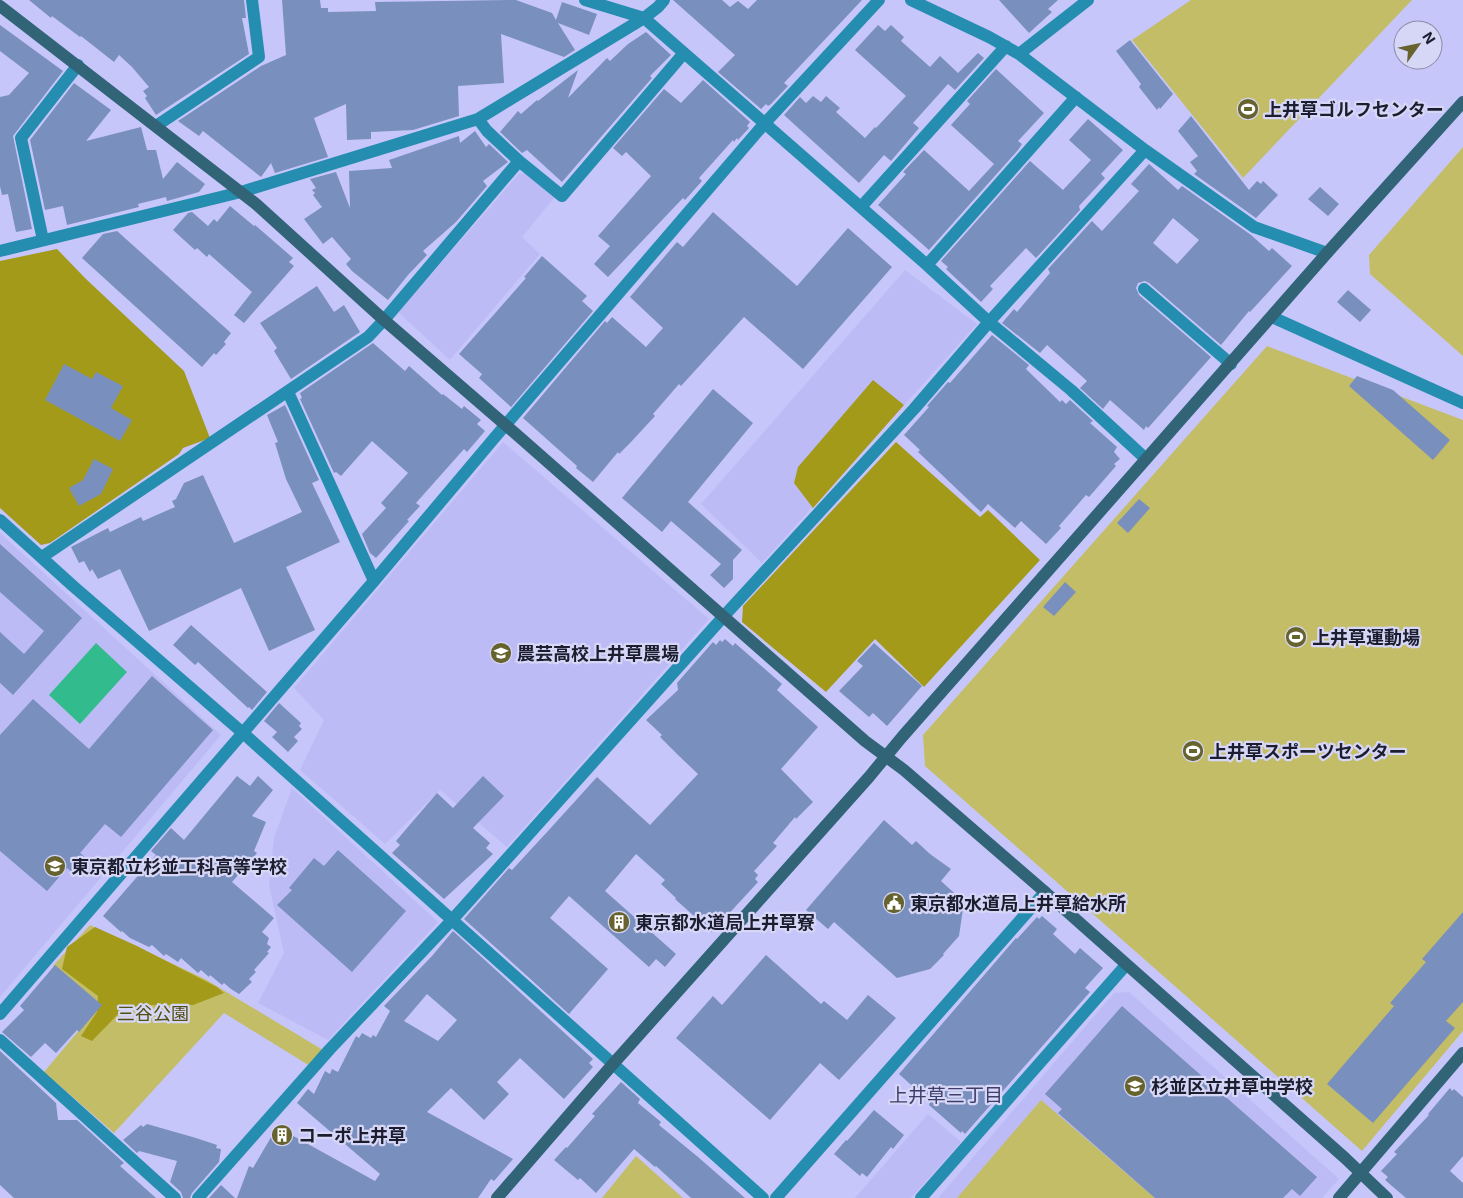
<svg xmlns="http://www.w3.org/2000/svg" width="1463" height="1198" font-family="Inter,'Noto Sans JP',sans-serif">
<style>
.built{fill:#bcbbf6}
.green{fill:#c3bd67}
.forest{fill:#a39a1a}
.water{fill:#32bc8d}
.building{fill:#798fbd;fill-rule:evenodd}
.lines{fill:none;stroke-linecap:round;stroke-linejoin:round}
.street{stroke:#258daf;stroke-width:12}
.secondary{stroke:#326478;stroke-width:12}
.labels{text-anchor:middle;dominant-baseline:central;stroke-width:4.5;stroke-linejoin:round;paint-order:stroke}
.poi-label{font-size:18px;font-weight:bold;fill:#1d1d30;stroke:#d6d6f6;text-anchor:start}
.park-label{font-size:18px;fill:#534f11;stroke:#d6d6f6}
.neighbourhood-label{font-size:19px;fill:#3f3d69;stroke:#d6d6f6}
</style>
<rect width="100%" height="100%" fill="#c7c6fb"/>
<path class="built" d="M526,173L554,198L522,237L540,254L450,360L398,312L519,174Z
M905,270L977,324L762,563L701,504Z
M503,442L709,619L507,847L440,790L385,844L300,770L324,720L294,688Z
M0,533L221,735L0,997Z
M292,788L438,922L328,1040L258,1003L284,953L269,885L274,838Z
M1129,992L1339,1179L1322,1198H938L1114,993Z
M928,1114L961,1142L911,1198H855Z"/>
<path class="green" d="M1191,0H1412L1243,178L1132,40Z
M1463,147V356L1370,274L1369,255Z
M1267,346L1463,420V1031L1362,1151L925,766L923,735Z
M90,925L205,979L323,1050L310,1066L224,1013L114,1133L44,1072L101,1004L53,966Z
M1041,1100L1155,1198H957Z
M636,1156L683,1198H602Z"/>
<path class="forest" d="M57,249L86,279L184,371L210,438L183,448L179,454L50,543L41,545L0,508V261Z
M873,380L904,405L813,508L794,483L798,467Z
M896,442L980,517L988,510L1040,560L924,687L875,639L826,692L742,622L743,606Z
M95,927L137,946L217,987L224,993L193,1005H150L122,1010L92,1041L81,1036L97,1012L98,996L62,969L67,947Z"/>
<path class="water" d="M96,643L127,672L80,724L49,695Z"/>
<path class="building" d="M29,0H244L246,18H242L249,54L156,115L145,98L147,96L143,91L149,87L132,67L119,55L114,62L81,36L80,37L52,16L51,18Z
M282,0H320L321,8H328V12L376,11L375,2L516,0L552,13L556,20L562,2L597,14L589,35L558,23L575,50L564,57L501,34L504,83L458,86L459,116L413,130L371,132V139L347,140L346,104L314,118L328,157L275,173L271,163L261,177L203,131L199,136L178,121L261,66L286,55Z
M673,0H722L730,7L738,1L748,9L757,0H862L784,83L788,86L771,104L768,106L766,104L761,109L718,72L735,55Z
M999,0H1058L1048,9L1052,12L1029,33Z
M0,25L63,71L13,136L32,229L16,232L8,194L2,195L0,186V97L9,95L29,73L0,51Z
M878,25L885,31L891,25L904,37L901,41L930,67L940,56L958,73L978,53L984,58L955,90L948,84L913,123L919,128L891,161L884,155L859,183L784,115L800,97L806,103L813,96L821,102L826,96L840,108L836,112L865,138L875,127L876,128L906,96L855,50Z
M646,32L671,55L650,76L652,78L562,182L527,150L522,153L500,132L518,111L521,114L537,100L538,101L578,70L568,98L607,58L610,61L628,44Z
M1130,40L1173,94L1160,109L1159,107L1157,110L1139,87L1141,84L1116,51Z
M996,69L1044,113L1018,141L1022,144L1018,150L929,250L878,205L906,174L903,172L924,150L969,191L994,164L951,125L970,104L967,101Z
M703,80L750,122L747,126L749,128L738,140L737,138L734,142L733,140L699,178L702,181L685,200L683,198L608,277L594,264L610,246L598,236L651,176L626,152L622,156L613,148L664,89L681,103Z
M74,83L111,110L86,141L141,127L147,150H156L163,179L177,162L205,184L199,192L167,201L166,197L138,204L139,207L67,225L63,206L45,210L30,140Z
M1191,116L1249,190L1257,181L1261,184L1263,181L1278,195L1256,218L1194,174L1197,171L1190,162L1198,156L1178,131Z
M1088,119L1123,150L1101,174L1105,178L1079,206L1080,210L1036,258L1026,248L990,286L993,289L981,302L946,269L948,267L941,261L1030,161L1063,190L1091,160L1069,140Z
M475,131L486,147L489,144L508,162L483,181L487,186L456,222L423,251L427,255L408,275L388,300L352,271L346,264L351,259L332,237L323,244L304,219L322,207L313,195L315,193L312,190L316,188L310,179L336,172L350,208L349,171L392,168L389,160L459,136L460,143Z
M1149,164L1178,190L1182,186L1251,235L1269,251L1272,248L1292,266L1250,312L1249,311L1221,345L1149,283L1145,281L1138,283L1136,288L1139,295L1211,357L1148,428L1146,426L1144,430L1110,400L1103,409L1080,388L1087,381L1047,345L1040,353L1002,323L1014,309L1017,312L1050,273L1048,269L1092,221L1102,231L1139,191L1131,184ZM1173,218L1199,240L1177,264L1153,243Z
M1320,187L1339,204L1328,216L1308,199Z
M230,206L254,226L255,225L293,258L289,262L294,266L244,323L234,315L252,292L209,254L207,257L197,248L195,250L173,230L188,213L192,212L208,226L214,219L217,222Z
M713,212L797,286L848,228L892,267L803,369L744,317L681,386L679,384L653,414L655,416L631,442L619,454L618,452L593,482L576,468L577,466L523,418L605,321L607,323L612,317L646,347L663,328L630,297L677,242L683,247Z
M117,231L231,333L224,342L226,344L216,355L214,353L202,367L82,258L103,234Z
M542,256L587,296L582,301L593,311L511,407L479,378L482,374L459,354L526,278L524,277Z
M317,286L334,312L344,305L360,332L291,379L274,351L277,348L260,323Z
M1348,290L1371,310L1360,322L1337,302Z
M992,335L1029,365L1026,369L1060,402L1062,400L1066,404L1070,400L1093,421L1090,423L1117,447L1114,452L1120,459L1114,464L1116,466L1089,497L1086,495L1059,526L1061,528L1046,544L1021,521L1015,528L988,504L981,512L918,452L920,450L904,435L929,407L927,406L948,382L950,383Z
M373,343L405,371L409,366L442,395L443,394L462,409L464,406L481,420L477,424L485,431L467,452L464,449L416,503L420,506L407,520L409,521L376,558L370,553L362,534L386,508L381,503L408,473L372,441L341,476L336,472L334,473L300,399L302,398L300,393Z
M64,364L92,379L96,372L123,386L111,408L132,420L120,441L45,400Z
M1357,376L1393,390L1450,440L1433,460L1349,386Z
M713,389L753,423L688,502L742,550L733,560V579L724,588L710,575L721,564L671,521L662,532L622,498Z
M285,405L319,480L312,483L340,542L286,567L315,630L269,651L241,588L149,631L120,569L98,579L92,569L90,572L84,561L79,563L71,547L108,528L110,532L141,517L143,521L175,507L172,501L176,499L184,483L203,475L234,543L302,512L286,479L275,443L278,442L267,415Z
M94,459L113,469L101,494L79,506L69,488L83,480Z
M1139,499L1150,508L1128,533L1117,523Z
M0,544L82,618L13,695L0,683V632L24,654L44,631L0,592Z
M1065,582L1076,592L1054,616L1043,607Z
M191,625L267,692L252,710L249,707L248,708L198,662L195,665L173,645Z
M725,639L733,646L735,643L782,684L777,690L818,727L781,769L813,802L796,819L795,817L773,843L777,846L754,871L758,875L755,879L758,882L712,932L675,899L676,898L661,884L665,880L636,854L605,891L676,954L665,967L656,959L649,967L569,896L550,918L608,969L569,1014L464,919L509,868L512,870L548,831L597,777L650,825L698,774L677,754L660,737L662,735L646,720L678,690L677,683L713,642L716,645L720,640L722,642Z
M874,643L922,686L887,726L873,713L869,717L839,691L863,666L857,661Z
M152,676L213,730L121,837L105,824L80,853L86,858L73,873L67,868L47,891L0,851V735L33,699L89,749Z
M279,703L301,723L299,726L302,729L294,737L298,741L288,752L272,737L277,732L264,721Z
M237,776L250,786L258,776L273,790L252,816L266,822L254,851L257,853L232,882L274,918L262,932L269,938L267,944L271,947L267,952L269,953L254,970L256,972L249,979L252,982L239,994L231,989L224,983L222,985L210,975L209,977L201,970L198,973L181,958L178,962L166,954L164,956L152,945L149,947L130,938L122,931L121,932L103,916L156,855L151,851L171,828L184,840Z
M483,776L504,796L473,828L490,843L486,848L493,854L444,899L392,853L400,845L396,841L437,793L453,808Z
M884,820L912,845L916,841L930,854L951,869L941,881L964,902L959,936L943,954L944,955L930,969L897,978L834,922L828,929L806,910Z
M338,850L406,911L352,972L277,905L292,890L289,888L314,858L324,866Z
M1463,912V1002L1446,1021L1455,1028L1373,1123L1327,1084L1394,1006L1390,1003L1426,962L1422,959Z
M1042,916L1057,929L1053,934L1075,954L1080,948L1103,968L1085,988L1090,992L965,1134L962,1131L961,1133L929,1105L930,1102L899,1074L1016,938L1017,939L1037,917L1039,919Z
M453,931L593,1059L589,1063L593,1067L564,1099L520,1058L497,1082L509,1094L484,1120L451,1088L427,1112L513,1159L494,1181L491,1179L478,1198H237L249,1166L253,1168L277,1127L375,1181L380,1174L297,1103L308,1089L314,1094L325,1071L330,1074L332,1069L338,1072L356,1036L359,1038L362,1033L371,1038L373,1035L376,1037L390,1011L384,1006L432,956ZM427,994L457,1020L438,1041L404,1021Z
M766,955L821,1004L824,1001L847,1020L868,995L896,1018L839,1080L820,1063L770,1120L676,1038L713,996L722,1005Z
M55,965L102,1005L79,1032L77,1030L56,1053L45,1043L31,1057L2,1032L24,1010L20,1006Z
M1122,1006L1317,1177L1300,1196L1292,1189L1283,1198H1155L1058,1113L1062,1109L1045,1094Z
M0,1051L56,1103L58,1120H77L124,1163L120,1166L156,1198H14L0,1185Z
M621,1082L640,1099L638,1103L661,1122L659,1125L698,1157L745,1198H691L656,1166L655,1167L634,1149L596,1193L580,1178L578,1180L554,1160L566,1147L567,1148L595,1116L592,1114Z
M1450,1088L1452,1091L1454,1089L1463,1097V1156L1450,1171L1463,1183V1198H1406L1385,1180L1388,1177L1381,1171L1397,1154L1394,1152L1429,1115L1428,1114Z
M874,1110L904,1135L893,1149L891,1147L867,1177L862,1173L860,1176L834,1154L846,1140L847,1141Z
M147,1124L196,1138L217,1145L216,1148L221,1149L219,1162L192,1193L190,1198H183L181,1192L170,1182L177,1161L139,1151L137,1153L123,1140L141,1125L143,1127Z
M221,1185L235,1198H209Z"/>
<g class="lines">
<path class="street" d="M585,0L644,18L927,265L989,322L1071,390L1146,459
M911,0L989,37L1019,54L1145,150L1254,227L1327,253
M1019,54L1088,0
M478,119L487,131L519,161
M156,126L259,57L252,0
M861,207L1006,46
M43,240L21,138L78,65
M0,251L241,192L478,119L644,18L658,7L664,0
M927,265L1076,97
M1144,289L1231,364
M1272,317L1463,403
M288,392L374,581
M0,520L73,586L243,733L763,1198
M42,557L368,337L384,320L519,161L562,196L684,53
M0,1014L374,581L496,436L765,123L879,0
M0,1040L175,1198
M198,1198L330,1049L452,920L724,616L914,409L989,322L1145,150
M776,1198L1045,892
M921,1198L1126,965"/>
<path class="secondary" d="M0,6L256,204L384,320L516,434L865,741L904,770L1045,892L1345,1158L1387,1198
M497,1198L613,1064L869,777L902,737L1327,253L1463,102
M1339,1198L1463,1053"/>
</g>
<defs>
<g id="stadium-disc" transform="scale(1.125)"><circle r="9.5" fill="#66632f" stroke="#d6d6f6"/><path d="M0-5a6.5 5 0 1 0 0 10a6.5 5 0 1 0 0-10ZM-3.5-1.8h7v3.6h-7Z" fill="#fff"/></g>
<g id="school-disc" transform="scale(1.125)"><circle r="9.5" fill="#66632f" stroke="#d6d6f6"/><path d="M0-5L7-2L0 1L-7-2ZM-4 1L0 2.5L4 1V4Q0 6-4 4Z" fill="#fff"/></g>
<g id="civic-disc" transform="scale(1.125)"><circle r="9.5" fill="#66632f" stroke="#d6d6f6"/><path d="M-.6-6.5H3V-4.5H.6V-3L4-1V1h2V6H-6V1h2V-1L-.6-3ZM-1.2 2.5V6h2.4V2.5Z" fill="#fff"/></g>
<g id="building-disc" transform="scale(1.125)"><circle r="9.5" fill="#66632f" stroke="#d6d6f6"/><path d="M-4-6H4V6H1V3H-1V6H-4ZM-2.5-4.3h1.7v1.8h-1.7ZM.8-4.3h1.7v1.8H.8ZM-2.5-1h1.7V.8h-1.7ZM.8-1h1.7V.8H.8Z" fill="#fff"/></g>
</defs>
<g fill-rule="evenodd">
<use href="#stadium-disc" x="1248" y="109"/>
<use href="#stadium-disc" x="1296" y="637"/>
<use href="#school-disc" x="501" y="653"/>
<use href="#stadium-disc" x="1193" y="751"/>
<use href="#school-disc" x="55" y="866"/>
<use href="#civic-disc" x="894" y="903"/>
<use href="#building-disc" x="619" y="922"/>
<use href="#school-disc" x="1135" y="1086"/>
<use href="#building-disc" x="282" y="1135"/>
</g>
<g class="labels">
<g class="poi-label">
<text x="1264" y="109">上井草ゴルフセンター</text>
<text x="1312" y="637">上井草運動場</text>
<text x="517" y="653">農芸高校上井草農場</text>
<text x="1209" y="751">上井草スポーツセンター</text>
<text x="71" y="866">東京都立杉並工科高等学校</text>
<text x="910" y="903">東京都水道局上井草給水所</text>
<text x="635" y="922">東京都水道局上井草寮</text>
<text x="1151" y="1086">杉並区立井草中学校</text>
<text x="298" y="1135">コーポ上井草</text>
</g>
<g class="park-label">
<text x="153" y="1013">三谷公園</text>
</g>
<g class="neighbourhood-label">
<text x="946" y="1095">上井草三丁目</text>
</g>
</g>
<g transform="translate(1418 45) rotate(57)"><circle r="24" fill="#d6d6f6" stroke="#8c8ca7"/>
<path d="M0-4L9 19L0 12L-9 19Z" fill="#66632f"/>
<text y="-8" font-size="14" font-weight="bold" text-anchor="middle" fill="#1d1d30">N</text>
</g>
</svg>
